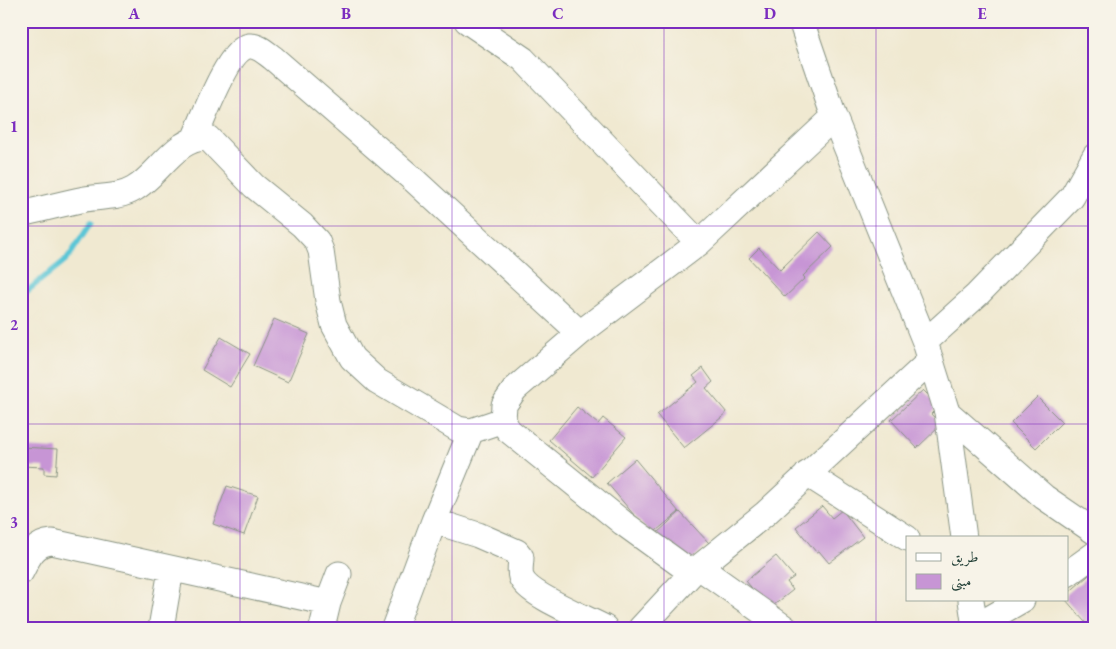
<svg xmlns="http://www.w3.org/2000/svg" width="1116" height="649" font-family="'EB Garamond',Amiri,serif">
<style>
.lines{fill:none;stroke-linecap:round;stroke-linejoin:round}
.stream{stroke:#5bc6d6;stroke-width:5.5}
.building{fill:#c795d5}
.minor-casing{stroke:#889382;stroke-width:27}
.minor{stroke:#fff;stroke-width:25}
.grid{fill:none;stroke:#7b2cbf;stroke-width:1;stroke-opacity:0.55}
.neatline{fill:none;stroke:#7b2cbf;stroke-width:2}
.grid-label{font-size:16px;text-anchor:middle;font-weight:bold;fill:#7b2cbf}
</style>
<rect width="100%" height="100%" fill="#f7f3e8"/>
<filter id="ink" filterUnits="userSpaceOnUse"><feTurbulence type="fractalNoise" baseFrequency=".02" numOctaves="2"/><feDisplacementMap in="SourceGraphic" scale="10" xChannelSelector="R" yChannelSelector="G"/><feConvolveMatrix kernelMatrix="1 2 1 2 8 2 1 2 1" color-interpolation-filters="sRGB"/></filter>
<filter id="wash" filterUnits="userSpaceOnUse"><feTurbulence type="fractalNoise" baseFrequency=".0096" numOctaves="4" result="noise"/><feDisplacementMap in="SourceGraphic" scale="20" xChannelSelector="R" yChannelSelector="G"/><feGaussianBlur stdDeviation="1.12" result="paint"/><feColorMatrix in="noise" values="0 0 0 0 0 0 0 0 0 0 0 0 0 0 0 0 0 1.4 0 .05"/><feComposite in="paint" operator="in"/></filter>
<g filter="url(#wash)">
<rect width="100%" height="100%" fill="#f0e9d1"/>
<g class="lines">
<path class="stream" d="M21,296L68,258L91,223"/>
</g>
<g id="blocks">
<path class="building" d="M819,232L833,247L803,276L805,278L785,297L749,258L759,248L780,270Z
M274,319L309,334L288,382L253,366Z
M221,337L250,354L230,387L202,370Z
M703,368L713,382L706,388L727,413L684,448L657,415L698,382L693,376Z
M923,390L939,406L931,414L941,425L917,448L891,420Z
M1037,397L1062,422L1036,448L1011,423Z
M577,407L598,424L603,418L626,437L592,477L549,440Z
M21,447L58,449L56,475L44,474V467L21,466Z
M635,459L679,512L651,535L607,483Z
M227,486L258,496L244,535L213,524Z
M822,506L832,518L842,510L863,537L829,563L819,551L816,552L796,527Z
M680,512L709,543L685,566L656,534Z
M776,556L794,577L787,582L793,590L769,609L746,581Z
M1095,570V628H1090L1066,600L1067,594Z"/>
</g>
</g>
<g filter="url(#ink)">
<use href="#blocks" fill-opacity="0" stroke="#889382" stroke-width="1"/>
<g class="lines">
<g class="minor-casing">
<path id="minor" d="M467,21L523,59L699,243
M801,21L834,117L925,342L947,412L964,538
M194,139C203,120 228,49 249,46C258,45 266,53 273,58L415,181L580,333
M21,214C43,209 64,203 85,199C102,196 119,198 134,189C159,175 176,136 208,138L254,186L302,225L317,241L321,251L328,301L334,325L352,358L377,381L458,429L471,431L503,420
M925,342L977,295L1072,197L1095,156
M947,412L1044,497L1095,532
M807,474L907,538
M434,521L478,535L517,552L521,557C521,564 519,570 521,577C527,595 587,618 605,628
M699,567L785,628
M21,572C28,558 34,543 52,542L328,603
M692,573L623,523L508,430L503,420L504,405L515,389L580,333L699,243L834,117
M1067,574L1095,554
M971,600L975,628
M161,628L171,570
M322,628L328,603L339,574
M394,628L434,521L471,431
M641,628L692,573L766,513L931,360
M973,628L1022,600"/>
</g>
<use href="#minor" class="minor"/>
</g>
</g>
<path class="grid" d="M240,21V628M452,21V628M664,21V628M876,21V628M21,226H1095M21,424H1095"/>
<rect width="1116" height="649" fill="none" stroke="#f7f3e8" stroke-width="55"/>
<rect x="906" y="536" width="162" height="65" fill="#f7f3e8" stroke="#a1aaa0"/>
<rect x="916" y="553" width="25" height="8" fill="#ffffff" stroke="#a1aaa0"/>
<text x="951" y="562" font-size="15" fill="#1f3d34">طريق</text>
<rect x="916" y="574" width="25" height="15" fill="#c795d5" stroke="#a1aaa0"/>
<text x="951" y="586" font-size="15" fill="#1f3d34">مبنى</text>
<rect x="28" y="28" width="1060" height="594" class="neatline"/>
<g class="grid-label">
<text x="134" y="19">A</text>
<text x="346" y="19">B</text>
<text x="558" y="19">C</text>
<text x="770" y="19">D</text>
<text x="982" y="19">E</text>
<text x="14" y="132">1</text>
<text x="14" y="330">2</text>
<text x="14" y="528">3</text>
</g>
</svg>
